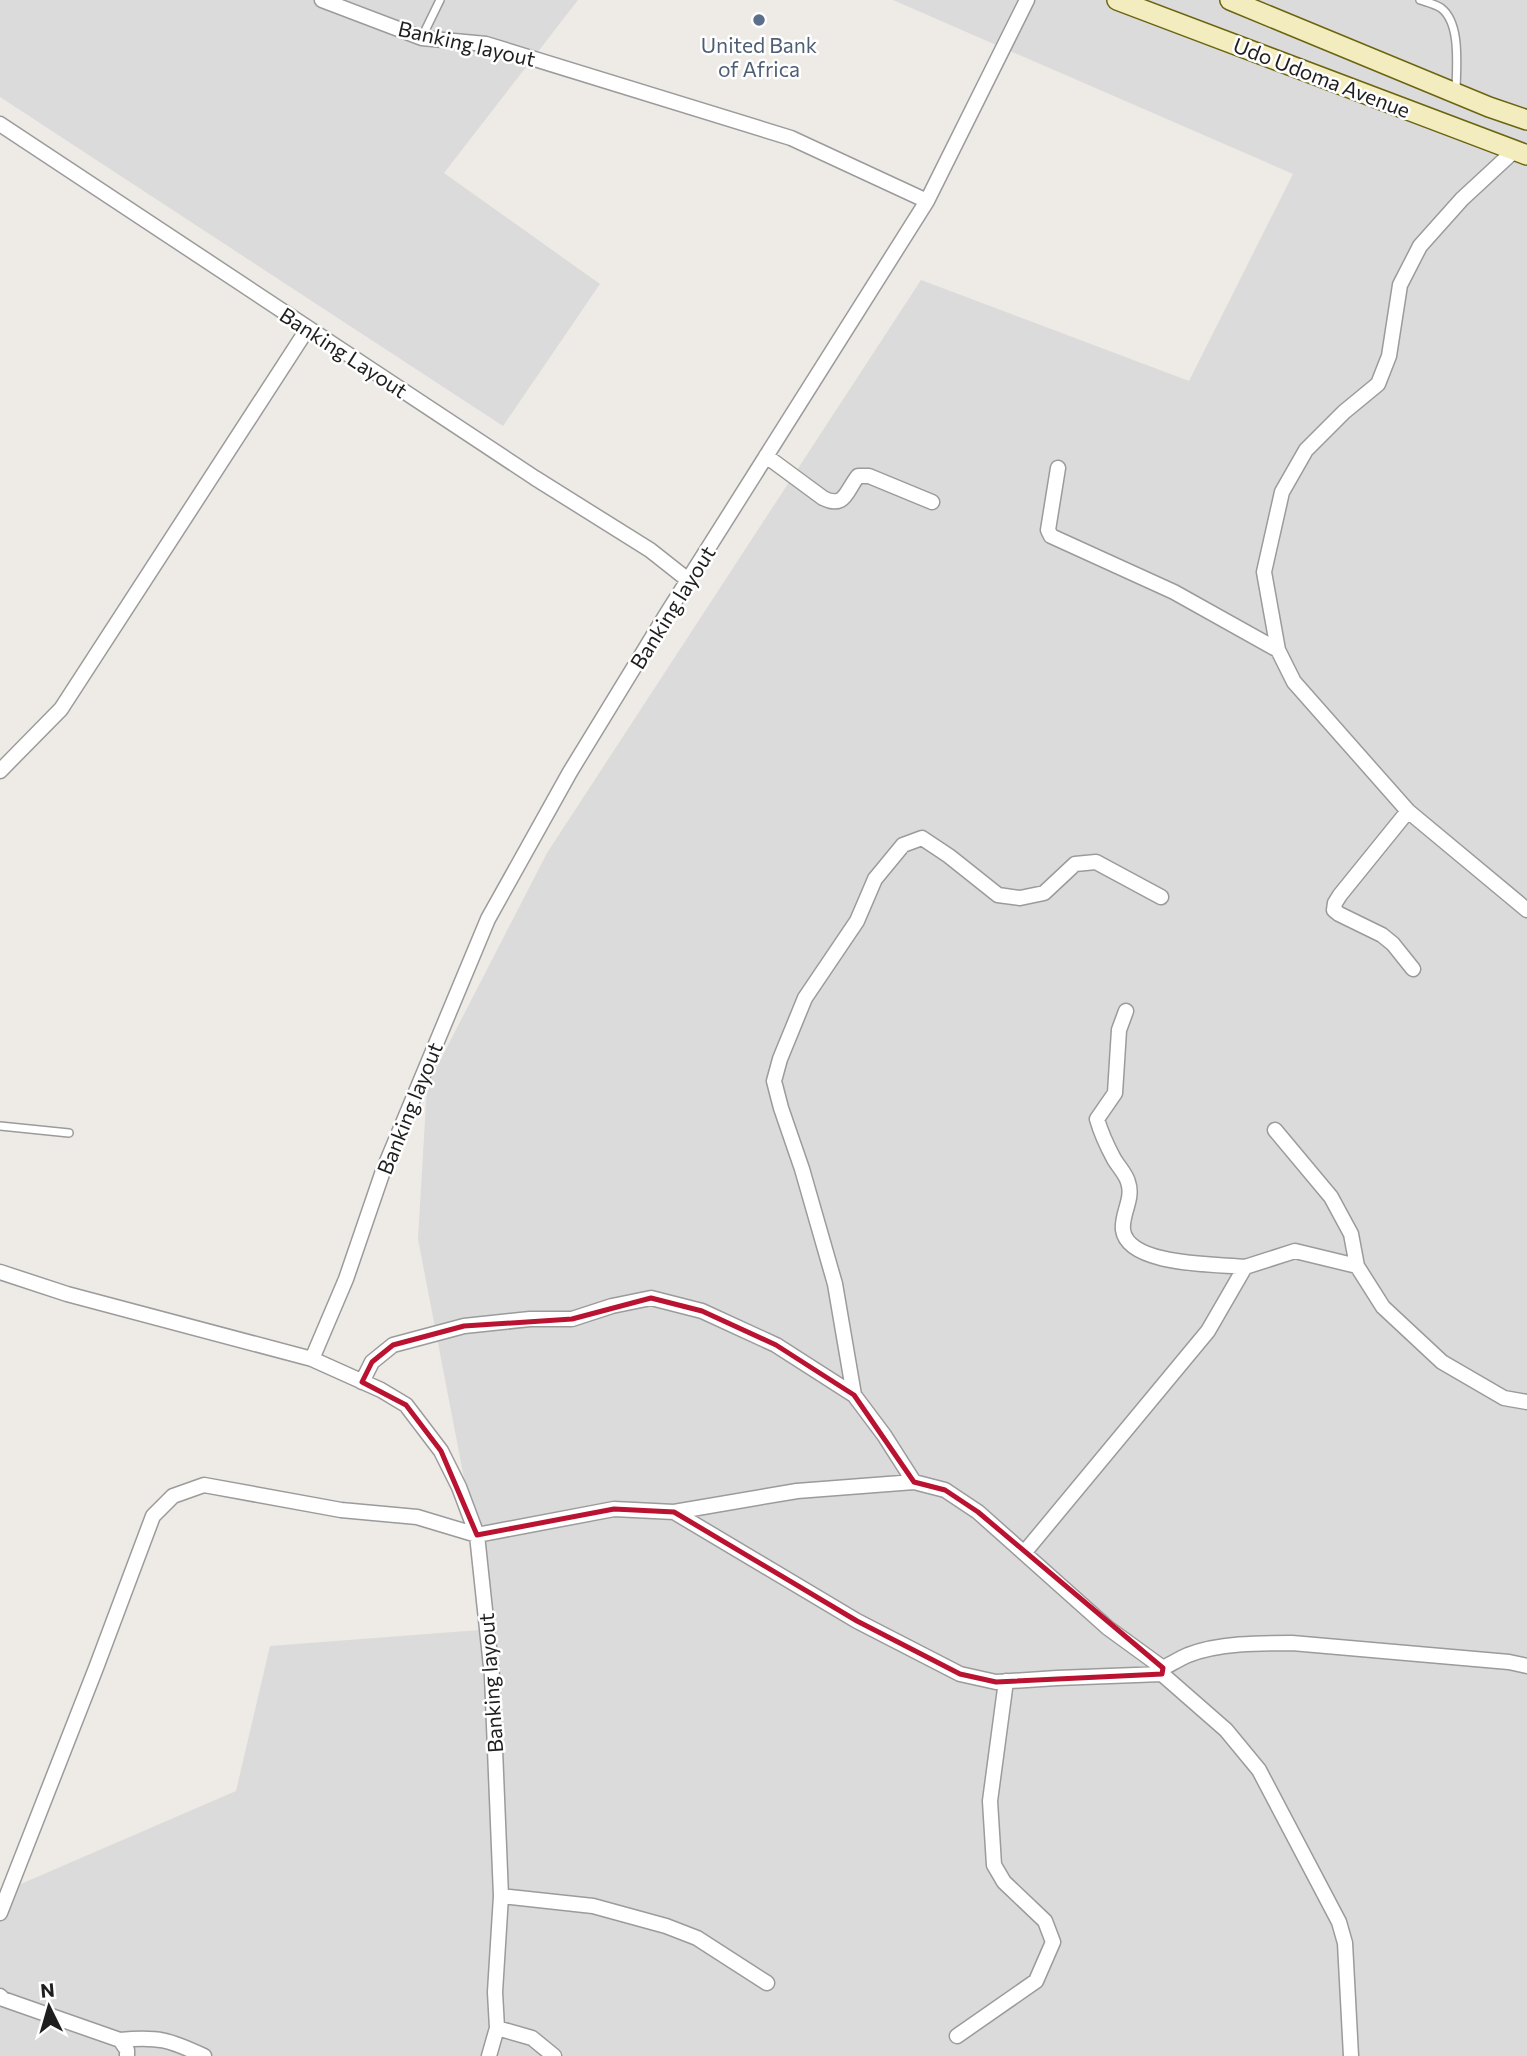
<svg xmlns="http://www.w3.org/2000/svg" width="1527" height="2056" font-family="Commissioner,sans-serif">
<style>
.residential{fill:#dcdbdb}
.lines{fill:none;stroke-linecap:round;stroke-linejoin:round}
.lane-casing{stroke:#9b9b9b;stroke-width:10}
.street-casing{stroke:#9b9b9b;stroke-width:17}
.secondary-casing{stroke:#6b640f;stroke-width:22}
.lane{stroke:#fff;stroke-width:7}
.street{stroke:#fff;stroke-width:14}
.secondary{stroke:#f3ecbe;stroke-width:19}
.marked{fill:none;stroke:#b91331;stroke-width:5;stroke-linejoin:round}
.service-dot{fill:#5c6f8a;stroke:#fff;stroke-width:2.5}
.labels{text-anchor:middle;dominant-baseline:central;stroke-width:5;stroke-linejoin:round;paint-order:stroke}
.street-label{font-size:21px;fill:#1e1e1e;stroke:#fff}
.service-label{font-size:21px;fill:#4e5e75;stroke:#fff}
</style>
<rect width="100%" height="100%" fill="#eeeae5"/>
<path class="residential" d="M0,0H578L444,173L600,284L503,426L0,97Z
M893,0H1527V2056H0V1893L236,1791L270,1646L493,1629L418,1239L427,1086L547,853L921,280L1189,381L1293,174Z"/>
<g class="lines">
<g class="lane-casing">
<path id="lane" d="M1420,0C1426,2 1435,4 1441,8C1462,24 1456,69 1456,93
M422,37L440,0
M0,1126L69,1133"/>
</g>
<g class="street-casing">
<path id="street" d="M322,0L422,38L486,44L791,138L927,201
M0,124L535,478L650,550L688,580
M1515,150L1462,199L1420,246L1400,285L1389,356L1378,384L1344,412L1306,450L1282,492L1264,572L1278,650L1294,682L1408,811L1527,910
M766,456L823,498C845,509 846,491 858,476H869L932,502
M1058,468L1048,530L1051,536L1174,592L1278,650
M0,771L61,709L308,328
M1408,811L1340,895L1335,903L1334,910L1339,914L1382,935L1393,944L1413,969
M1126,1011L1119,1030L1115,1093L1097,1119C1101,1133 1107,1146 1114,1159C1118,1166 1126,1174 1128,1182C1134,1199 1121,1214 1123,1230C1128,1266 1216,1264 1245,1267
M1275,1130L1331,1197L1351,1234L1357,1266
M0,1272L67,1294L312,1359
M362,1382L372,1362L393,1345L464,1326L530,1319H572L612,1306L651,1298L702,1311L776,1345L854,1395
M914,1482L884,1435L854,1395L835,1284L802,1169L781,1108L774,1081L780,1059L805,998L857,921L875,879L903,845L922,838L949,856L998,895L1020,898L1044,893L1075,864L1096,862L1161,897
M674,1512L857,1621L960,1674L996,1682L1057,1678L1162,1674
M1024,1553L1208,1331L1245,1267L1295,1251L1357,1266L1383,1307L1442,1362L1504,1398L1527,1402
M1163,1668C1171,1664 1179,1659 1188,1655C1218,1643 1260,1643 1292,1643L1509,1662L1527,1666
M501,1896L593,1906L666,1926L697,1938L767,1983
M0,1913L96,1668L153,1516L173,1496L204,1485L341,1510L417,1517L477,1535L614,1509L674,1512L797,1491L914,1482L945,1490L978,1512L1108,1628L1163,1668L1162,1674L1226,1730L1259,1770L1339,1922L1345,1943L1351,2056
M0,1996L3,1999L120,2040L127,2050V2056
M497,2028L532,2038L554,2056
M957,2036L1036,1981L1053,1942L1045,1921L1004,1882L994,1865L990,1801L1006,1681
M120,2040C158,2036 170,2040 204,2056
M489,2056L497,2028L495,1992L501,1896L492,1676L477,1535L459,1487L441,1451L406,1405L381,1390L312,1359L346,1279L383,1171L488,919L570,772L666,615L927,201L1027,0"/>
</g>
<g class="secondary-casing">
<path id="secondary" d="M1117,0L1527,155
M1230,0L1489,107L1527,120"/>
</g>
<use href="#lane" class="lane"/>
<use href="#street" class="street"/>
<use href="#secondary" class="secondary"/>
</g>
<path class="marked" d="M651,1298L702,1311L776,1345L854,1395L914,1482L945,1490L978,1512L1163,1668L1162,1674L996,1682L960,1674L857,1621L674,1512L614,1509L477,1535L441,1451L406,1405L362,1382L372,1362L393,1345L464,1326L572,1319Z"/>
<circle class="service-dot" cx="759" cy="20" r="7"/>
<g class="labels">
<g class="street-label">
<text transform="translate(467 43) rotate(13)">Banking layout</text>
<text transform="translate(1322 77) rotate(21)">Udo Udoma Avenue</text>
<text transform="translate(344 352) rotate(33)">Banking Layout</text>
<text transform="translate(672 607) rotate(-58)">Banking layout</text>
<text transform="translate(409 1108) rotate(-68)">Banking layout</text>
<text transform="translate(490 1683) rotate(-94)">Banking layout</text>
</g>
<g class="service-label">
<text x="759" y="44">United Bank<tspan x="759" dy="24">of Africa</tspan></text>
</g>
</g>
<g transform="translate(49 2007) rotate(355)" stroke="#ffffff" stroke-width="5" paint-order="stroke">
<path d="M0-5L12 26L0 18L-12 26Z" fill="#1e1e1e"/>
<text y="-10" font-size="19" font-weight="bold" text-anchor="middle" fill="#1e1e1e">N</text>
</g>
</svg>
